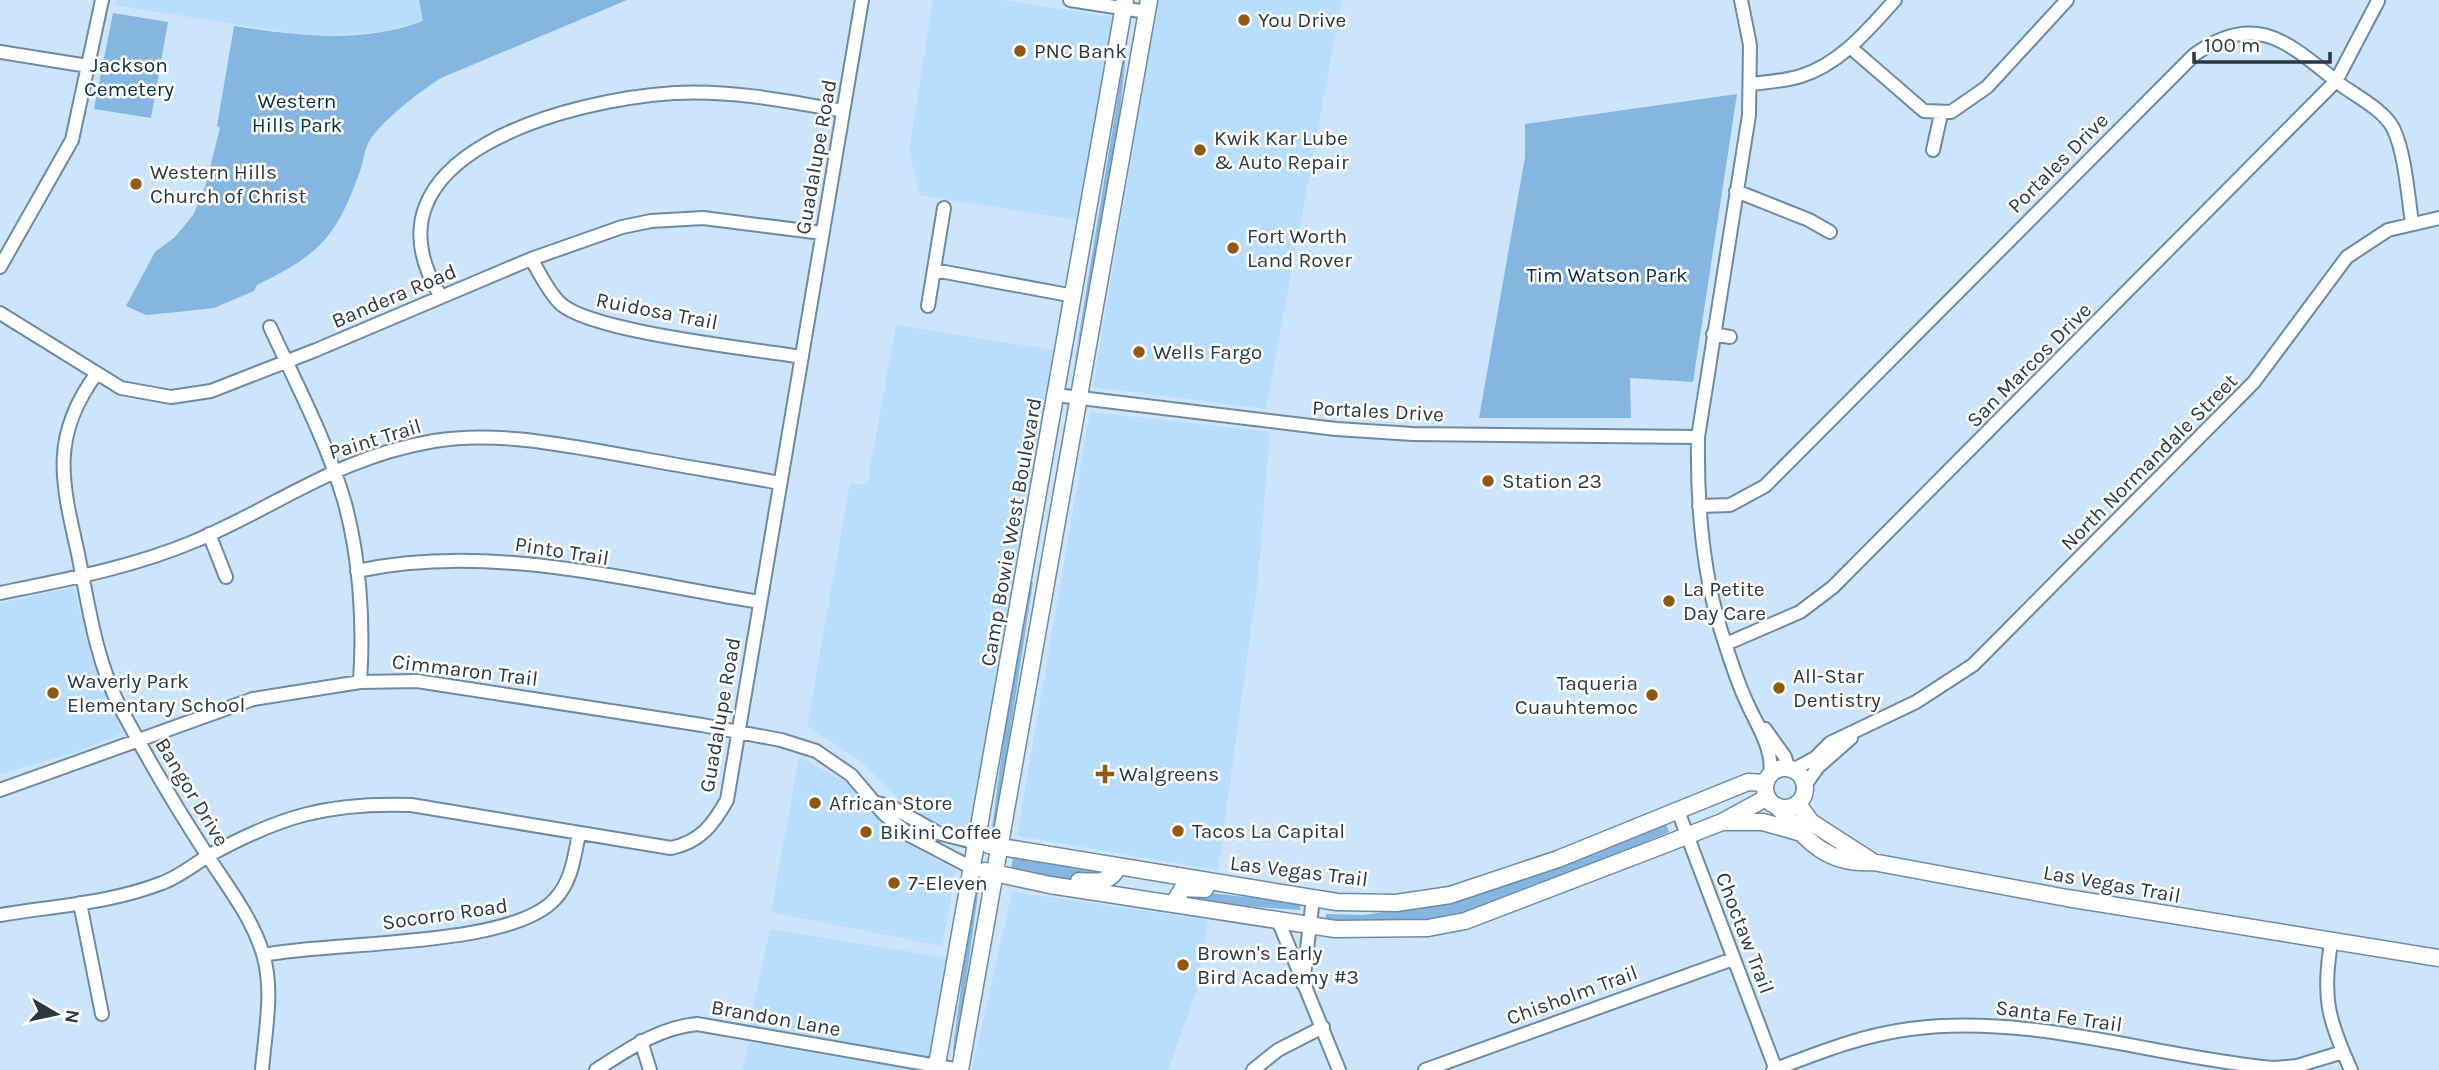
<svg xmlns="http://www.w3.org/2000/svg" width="2439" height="1070" font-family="Karla,sans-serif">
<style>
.built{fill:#b8ddfd}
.green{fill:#84b6e1}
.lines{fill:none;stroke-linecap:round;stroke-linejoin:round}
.minor-casing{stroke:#6e8aa2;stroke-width:16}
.major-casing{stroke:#6e8aa2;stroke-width:19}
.minor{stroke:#fff;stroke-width:12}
.major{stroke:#fff;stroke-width:16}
.poi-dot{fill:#905811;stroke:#fff;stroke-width:2.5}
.labels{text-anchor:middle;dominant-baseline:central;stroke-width:5;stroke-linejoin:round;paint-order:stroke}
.poi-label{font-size:21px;fill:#2b3741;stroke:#fff;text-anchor:start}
.park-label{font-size:21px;fill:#052d4a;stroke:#fff}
.street-label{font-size:21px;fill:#2b3741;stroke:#fff}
</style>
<rect width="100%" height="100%" fill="#cde5fa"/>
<path class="built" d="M117,0H419L424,21L382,32L310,36L115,5Z
M933,0H1003L1113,17L1081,221L920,195L909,150Z
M1158,0H1342L1266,409L1093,387Z
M896,325L1053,350L975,839L910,810L861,761L807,726L850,483L867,485Z
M1090,412L1270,432L1258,579L1218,870L1017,836Z
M74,587L90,653L122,733L79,751L0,774V603Z
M799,757L844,781L883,825L918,850L956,870L942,946L771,912Z
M1012,892L1208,920L1198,986L1168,1070H972Z
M770,929L948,958L929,1057L749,1026Z
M749,1042L818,1054L915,1070H743Z"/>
<path class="green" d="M419,0H627L441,78C422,90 375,125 367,146C364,153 363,163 360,171C336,238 320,254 257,285L254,291L214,308L178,312L146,315L126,306L155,252L175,237L193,215L205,187L220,128L217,126L234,26C297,36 363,44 423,21Z
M113,13L168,22L151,118L94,109Z
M1128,34L1117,139L1073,372Z
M1737,94L1693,382L1630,378L1631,418H1479L1525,157V124Z
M1030,582H1033L995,830L992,829L1005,728Z
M1666,824L1669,832C1591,864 1512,906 1428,922C1394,928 1359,923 1326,921V914L1364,915L1451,902Z
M1013,857L1099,870L1103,873C1082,886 1035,874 1011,869Z
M977,886L979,887L956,1052L953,1051L964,960Z
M1209,893L1301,903L1300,910L1215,904L1182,898Z"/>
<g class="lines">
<g class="minor-casing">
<path id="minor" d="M1070,0L1147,12
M1741,0L1750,45L1749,115L1698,437C1697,500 1701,563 1719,624C1727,650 1736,680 1748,705C1758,727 1774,750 1770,775
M1850,47L1924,111L1951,112L1987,87L2067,0
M0,52L88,66
M1751,84C1767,82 1785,81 1801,76C1840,64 1868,30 1895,0
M1933,150L1941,114
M1736,191L1809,220L1830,232
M531,259C540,273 548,292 561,304C592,332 753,349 802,357
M0,267L72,140L102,0
M934,270L1074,296
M441,297C352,154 574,99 675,93C732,90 787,101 843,111
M928,306L944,208
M0,313L121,388L171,397L211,391L316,350L531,259L622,227L651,221L703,218L822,233
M270,327C296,383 326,440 344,500C360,557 364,623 360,682
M1713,334L1730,337
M97,373C51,435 61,479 77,549C88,601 95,659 120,707C147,758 177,809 209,858C229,889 252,918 263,954C274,990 265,1033 262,1070
M1056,395L1336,429L1413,434L1698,437
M1699,506L1730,505L1765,486L2194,55C2259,7 2293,48 2344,87C2360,98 2384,111 2393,128C2405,152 2408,196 2412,223
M209,534L226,577
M357,571C490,542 629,581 760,602
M0,593C65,580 134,567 195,541C280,505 338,457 434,441C501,430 573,447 639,458C686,467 733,474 780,483
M1726,644L1800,612L1833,587L2336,81L2378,1
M1765,729L1785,757L1788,768
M1793,770L1815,758L1830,743L1916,702L1973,665L2254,382L2347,257L2388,230L2439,218
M1803,788L1818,767L1851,738
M0,790L253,699L360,682L417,681L702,725L781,740L816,751L851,775L884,814L911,836L972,868
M877,803L892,807L938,833L977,843
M1678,811L1776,1070
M80,903L102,1014
M0,915C54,906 111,903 162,883C179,877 193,865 208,856C280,816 329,802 411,805L671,848C700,842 713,825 727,800L862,0
M1278,920L1339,1070
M2331,943C2322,998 2328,1019 2351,1070
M264,955C332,941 511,948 555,899C572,881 574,857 579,834
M1303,984L1313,898
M641,1041L650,1070
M596,1070C629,1049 658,1028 697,1024L960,1070
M1253,1070L1278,1050L1323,1027
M1425,1070L1733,959
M1773,1070C1818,1053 1862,1035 1910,1029C2033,1013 2153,1057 2274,1068L2297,1066L2343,1052"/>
</g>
<g class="major-casing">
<path id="major" d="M1765 788a20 20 0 1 1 40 0a20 20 0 1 1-40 0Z
M1798,804L1811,822L1873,862L2067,898L2439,958
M1777,806C1806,839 1825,865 1873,862
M1724,822H1763L1798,832
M989,845L1337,902L1396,903L1450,895L1558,859L1748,782L1766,783
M985,871L1050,885L1335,929L1428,928L1465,921L1661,846L1722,822L1766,798L1771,803
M1079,881C1095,882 1111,884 1118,866
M1173,904L1183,888L1205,889
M936,1070L1125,0
M960,1070L1149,0"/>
</g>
<use href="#minor" class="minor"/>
<use href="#major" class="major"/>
</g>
<g class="poi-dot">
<circle cx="1244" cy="20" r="7"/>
<circle cx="1020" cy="51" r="7"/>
<circle cx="1200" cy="150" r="7"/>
<circle cx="136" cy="184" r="7"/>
<circle cx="1233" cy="248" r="7"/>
<circle cx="1139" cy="352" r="7"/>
<circle cx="1488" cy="481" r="7"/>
<circle cx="1669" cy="601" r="7"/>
<circle cx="1779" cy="688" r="7"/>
<circle cx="53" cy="693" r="7"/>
<circle cx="1652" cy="695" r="7"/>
<path d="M1101.5 763.5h7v7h7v7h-7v7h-7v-7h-7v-7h7z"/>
<circle cx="815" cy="803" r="7"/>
<circle cx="1178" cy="831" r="7"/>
<circle cx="866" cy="832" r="7"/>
<circle cx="894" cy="883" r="7"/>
<circle cx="1183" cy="965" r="7"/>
</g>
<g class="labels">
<g class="poi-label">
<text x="1258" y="20">You Drive</text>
<text x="1034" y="51">PNC Bank</text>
<text x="1214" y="138">Kwik Kar Lube<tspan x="1214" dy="24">&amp; Auto Repair</tspan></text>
<text x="150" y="172">Western Hills<tspan x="150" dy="24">Church of Christ</tspan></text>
<text x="1247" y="236">Fort Worth<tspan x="1247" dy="24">Land Rover</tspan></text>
<text x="1153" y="352">Wells Fargo</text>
<text x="1502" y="481">Station 23</text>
<text x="1683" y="589">La Petite<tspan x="1683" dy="24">Day Care</tspan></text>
<text x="1793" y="676">All-Star<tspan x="1793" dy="24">Dentistry</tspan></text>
<text x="67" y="681">Waverly Park<tspan x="67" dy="24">Elementary School</tspan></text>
<text x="1638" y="683" text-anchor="end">Taqueria<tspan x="1638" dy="24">Cuauhtemoc</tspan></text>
<text x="1119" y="774">Walgreens</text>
<text x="829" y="803">African Store</text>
<text x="1192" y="831">Tacos La Capital</text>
<text x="880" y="832">Bikini Coffee</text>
<text x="908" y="883">7-Eleven</text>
<text x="1197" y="953">Brown's Early<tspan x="1197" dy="24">Bird Academy #3</tspan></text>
</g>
<g class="park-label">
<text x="129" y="65">Jackson<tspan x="129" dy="24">Cemetery</tspan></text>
<text x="297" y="101">Western<tspan x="297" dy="24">Hills Park</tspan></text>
<text x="1607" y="275">Tim Watson Park</text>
</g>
<g class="street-label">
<text transform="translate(816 157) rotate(-80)">Guadalupe Road</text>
<text transform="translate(2058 163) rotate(-45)">Portales Drive</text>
<text transform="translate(394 296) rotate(-23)">Bandera Road</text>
<text transform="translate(657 311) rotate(11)">Ruidosa Trail</text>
<text transform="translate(2029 365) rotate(-45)">San Marcos Drive</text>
<text transform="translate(1378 411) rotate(3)">Portales Drive</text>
<text transform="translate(375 439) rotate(-17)">Paint Trail</text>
<text transform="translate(2149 462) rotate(-45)">North Normandale Street</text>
<text transform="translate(1011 532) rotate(-80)">Camp Bowie West Boulevard</text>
<text transform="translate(562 551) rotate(9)">Pinto Trail</text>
<text transform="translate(465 670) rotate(7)">Cimmaron Trail</text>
<text transform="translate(720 715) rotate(-80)">Guadalupe Road</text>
<text transform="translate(192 792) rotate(59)">Bangor Drive</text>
<text transform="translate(1299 871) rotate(7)">Las Vegas Trail</text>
<text transform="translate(2112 884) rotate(10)">Las Vegas Trail</text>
<text transform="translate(445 914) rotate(-8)">Socorro Road</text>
<text transform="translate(1745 933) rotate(69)">Choctaw Trail</text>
<text transform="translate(1572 995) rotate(-20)">Chisholm Trail</text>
<text transform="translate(2059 1016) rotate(8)">Santa Fe Trail</text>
<text transform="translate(776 1018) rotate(10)">Brandon Lane</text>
</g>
</g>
<g transform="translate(56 1014) rotate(99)" stroke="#ffffff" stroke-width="5" paint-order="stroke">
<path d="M0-5L12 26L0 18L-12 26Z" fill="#2b3741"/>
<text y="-10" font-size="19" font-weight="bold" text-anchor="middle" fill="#2b3741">N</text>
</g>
<path d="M2194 52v10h136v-10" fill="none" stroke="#2b3741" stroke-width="3.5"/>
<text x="2204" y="52" font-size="21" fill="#2b3741" stroke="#ffffff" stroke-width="5" paint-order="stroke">100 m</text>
</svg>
